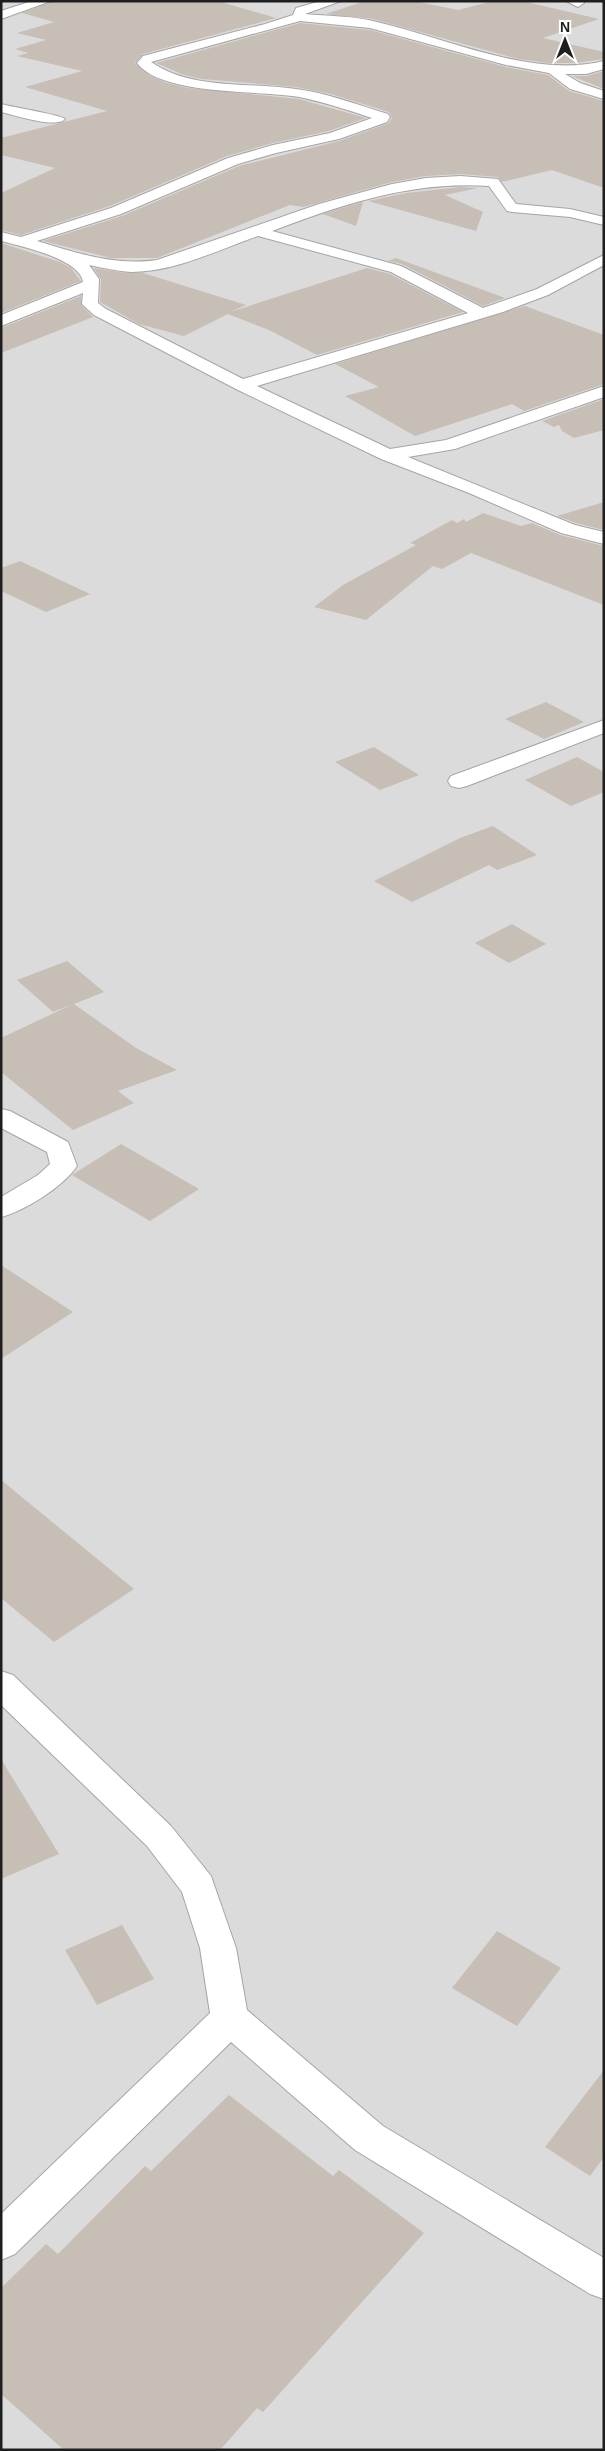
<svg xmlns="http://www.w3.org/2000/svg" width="605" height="2451" font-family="Helvetica,sans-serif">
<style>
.residential{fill:#dcdbdb}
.building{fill:#c7beb6}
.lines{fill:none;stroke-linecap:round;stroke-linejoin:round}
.minor-casing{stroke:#a5a5a5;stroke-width:2}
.minor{fill:#fff;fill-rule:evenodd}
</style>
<rect width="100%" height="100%" fill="#efece3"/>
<path class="residential" d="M1,1H604V2450H1Z"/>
<path class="building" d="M53,1H218L276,18L143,54L135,63L149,75L167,83L188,88L299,99L366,118L329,131L273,143L227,156L110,206L21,235L1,230V193L55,168L1,155V138L107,111L25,87L82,71L17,56L28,53L15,49L46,40L17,33L54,22L22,13Z
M365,1H414L458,10L493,1H522L599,19L543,38L604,52V59L576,63H548L518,59L373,19L326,14Z
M300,23L370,30L506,67L548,75L569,91L604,101V188L552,170L502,182L498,177L460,174L426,176L392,182L303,207L290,205L157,258H111L43,241L122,216L239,166L339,141L389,123L392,118L389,112L331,94L296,87L202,79L184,75L156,63Z
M604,71V89L572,76H586Z
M461,187L478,188L445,195L483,212L476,231L368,201L406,193Z
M363,202L356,226L323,214L352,205Z
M1,243L60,262L71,268L81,281L1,313Z
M396,258L505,298L483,306L402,264L388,261Z
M93,268L126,273H143L246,305L230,312L367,268L390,274L463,312L317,355L269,330L228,314L184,336L139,324L100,302L101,279Z
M81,296V305L93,317L1,353V328Z
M525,306L604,335V384L524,411L512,404L415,436L345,396L379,387L335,364Z
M604,399V430L574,438L562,431L559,425L554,427L542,421Z
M604,502V530L576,523L557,516Z
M483,513L521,526L532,523L560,535L604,546V605L471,553L442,569L433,566L366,620L314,607L343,585L416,545L410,543L452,520L457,523L464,519L466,522Z
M20,561L90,594L46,612L1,591V568Z
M546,702L584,722L544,739L505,719Z
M374,747L419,775L380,790L335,762Z
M577,757L604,772V792L571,806L525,780Z
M493,826L537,855L497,870L489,865L412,902L374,881L460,838Z
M512,924L546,944L509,963L475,943Z
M67,961L104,992L74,1004L136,1048L177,1070L118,1091L134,1103L73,1130L1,1072V1038L73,1004L53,1012L17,980Z
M121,1144L199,1189L150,1221L72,1175Z
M1,1265L73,1312L1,1359Z
M1,1480L134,1589L54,1642L1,1598Z
M1,1759L59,1854L1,1879Z
M122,1925L154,1979L97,2005L65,1950Z
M497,1931L561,1968L517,2026L452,1988Z
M604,2070V2157L590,2176L545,2147Z
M229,2095L333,2176L339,2170L424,2233L263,2412L257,2408L220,2450H64L1,2394V2288L46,2244L58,2254L145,2166L151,2171Z"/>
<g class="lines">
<g class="minor-casing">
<path id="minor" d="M32,1H51L1,19V11Z
M321,1H341L305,14C327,16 352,16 373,21C444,37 532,79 604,61V69L586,74H565L580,83L604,91V99L570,89L549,73L506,65L370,28L300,21L151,62C191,90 249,82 296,89C327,93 358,105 388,114L390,117L387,122L339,139L276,153L238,164L121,214L37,241C76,253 115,266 157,260L319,204L392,184L426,178L460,176L498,179L516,204L570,209L604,217V225L570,217L512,212L507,211L489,186C412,181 343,204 272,231L401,266L483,308L537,289L604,255V265L548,295L503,312L257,386L390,449L446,440L604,386V397L455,449L408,457L575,525L604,532V544L561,533L469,493L381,459L236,389L94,315L82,304L83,293L1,326V315L83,282C80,259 21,246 1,241V232L21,237L111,208L228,158L273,145L330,133L372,118C348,110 324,102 299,97C259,90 162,96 137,63L143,56L265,24L293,15L296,8ZM258,236L391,272L468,313L243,379L106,309L98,303L99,279L89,265C103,268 117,271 131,272C174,272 218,250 258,236Z
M566,1H583L584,3L578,7Z
M1,104C11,107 62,115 65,119C56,129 14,115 1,112Z
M604,720V733L467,786L459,788L451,786L448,781L451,776Z
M1,1109L10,1111L68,1142L77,1166C64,1186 25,1211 1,1217V1197L38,1175L50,1164L47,1152L1,1128Z
M1,1671L13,1675L171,1826L211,1876L236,1948L247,2010L383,2126L604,2258V2299L590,2294L355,2150L231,2042L15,2254L1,2260V2214L210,2013L200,1948L182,1892L147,1846L1,1705Z"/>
</g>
<use href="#minor" class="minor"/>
</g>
<rect width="605" height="2451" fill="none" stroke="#1e1e1e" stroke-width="5"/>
<g transform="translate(565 40)" stroke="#ffffff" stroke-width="4" paint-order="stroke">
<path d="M0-4L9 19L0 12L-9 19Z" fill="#1e1e1e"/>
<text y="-8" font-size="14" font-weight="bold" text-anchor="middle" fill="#1e1e1e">N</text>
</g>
</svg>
